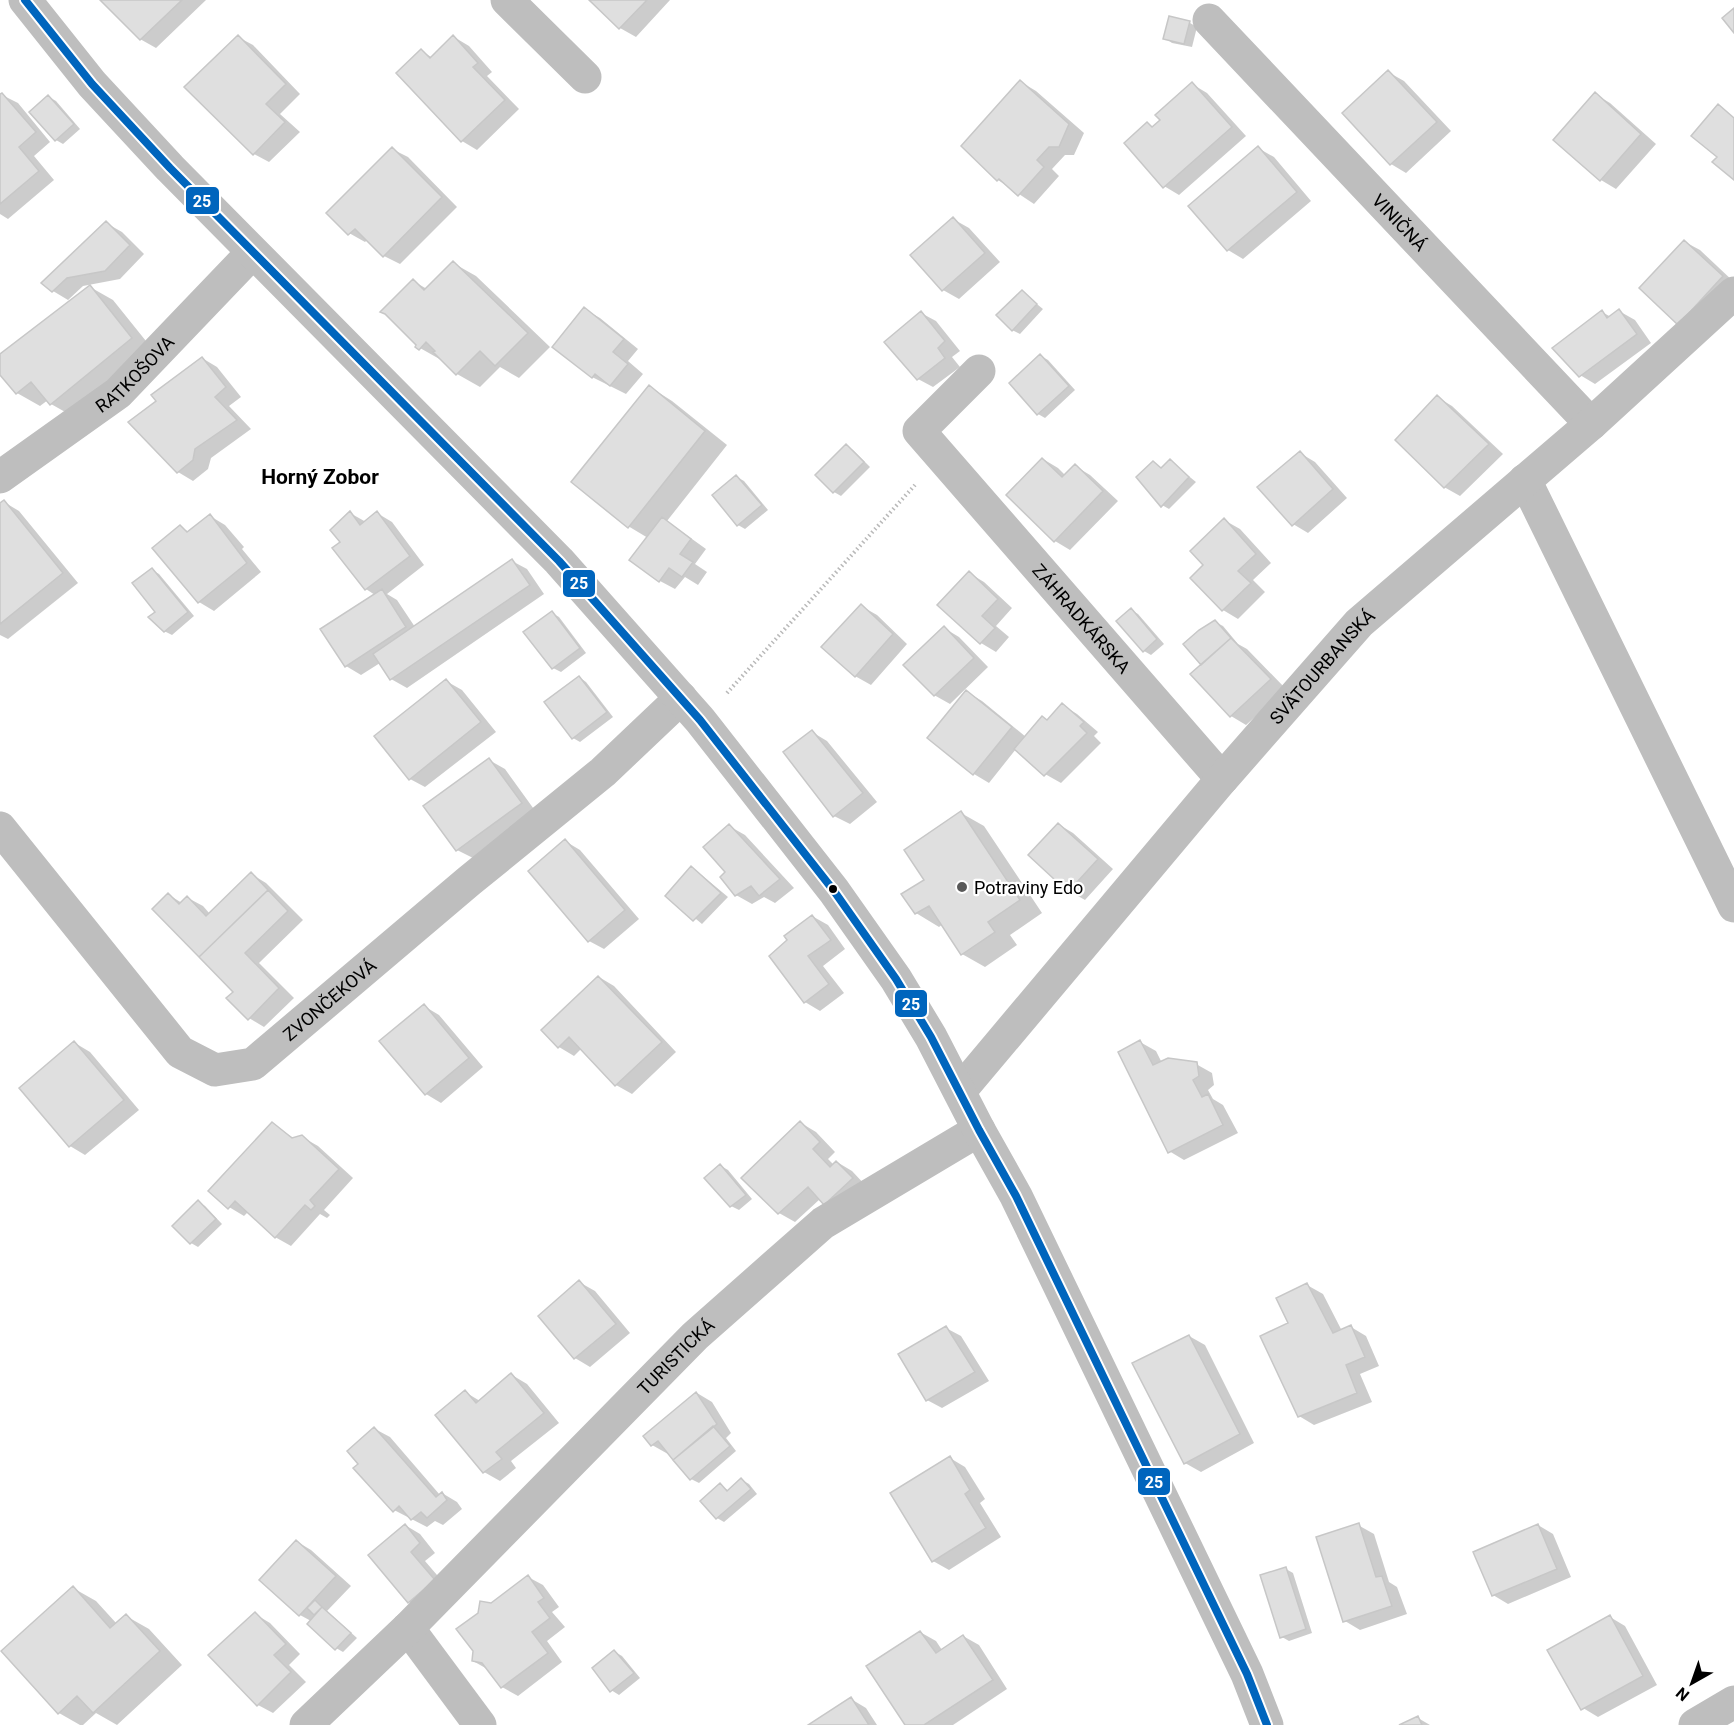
<svg xmlns="http://www.w3.org/2000/svg" width="1734" height="1725" font-family="Roboto,sans-serif">
<style>
.shadow{fill:#0003}
.building{fill:#dfdfdf;stroke:#c7c7c7;stroke-width:1.5}
.lines{fill:none;stroke-linecap:round;stroke-linejoin:round}
.path{stroke:#b9b9b9;stroke-width:4;stroke-dasharray:1.5 3;stroke-linecap:butt}
.minor{stroke:#bebebe;stroke-width:33}
.tertiary{stroke:#bebebe;stroke-width:33}
.bus-1-casing{stroke:#fff;stroke-width:12}
.bus-1{stroke:#0065bd;stroke-width:8}
.poi-dot{fill:#595959;stroke:#fff;stroke-width:2}
.bus-dot{fill:#000;stroke:#fff;stroke-width:2}
.labels{text-anchor:middle;dominant-baseline:central;stroke-width:4.5;stroke-linejoin:round;paint-order:stroke}
.street-label{font-size:18px;fill:#000;stroke:#fff}
.poi-label{font-size:18px;fill:#000;stroke:#fff;text-anchor:start}
.quarter-label{font-size:21px;font-weight:bold;fill:#000;stroke:#fff}
.line-badge{stroke:#fff;stroke-width:2}
.badge-label{font-size:16px;text-anchor:middle;font-weight:bold;fill:#fff}
</style>
<rect width="100%" height="100%" fill="#fff"/>
<path class="shadow" d="M103,0H206L156,48L140,39Z
M591,0H670L636,37L620,28Z
M1190,23L1197,27L1192,47L1172,43L1165,38Z
M238,37L253,45L300,94L280,114L300,132L269,162L254,154Z
M454,37L469,46L492,72L487,76L519,109L477,150L462,141L398,73L421,51L433,58Z
M1388,72L1404,81L1451,131L1406,173L1391,164L1344,113Z
M1021,82L1036,91L1084,133L1074,155H1065L1052,169L1059,176L1034,204L998,180Z
M1192,84L1207,93L1246,136L1179,195L1164,186L1153,128Z
M1595,94L1610,103L1656,144L1616,189L1601,180L1555,140Z
M2,95L18,103L50,142L34,156L54,180L8,219L0,214V96Z
M49,97L56,101L80,129L63,144L56,140Z
M1258,148L1274,157L1311,201L1243,259L1228,250Z
M392,149L408,157L457,207L400,264L384,256L368,239L365,242L349,233Z
M953,219L969,228L1000,262L959,299L943,290Z
M106,223L122,232L144,254L120,279L83,286L68,300L53,291L44,283Z
M1685,242L1700,250L1734,282L1678,324Z
M453,263L476,276L550,347L519,378L500,367L480,387L457,374L443,361L420,348L413,281L427,289Z
M90,287L113,300L154,351L74,417L51,404L48,400L40,406L17,393L0,372V356Z
M1022,292L1043,309L1020,334L1012,330Z
M584,309L600,318L638,349L628,361L643,374L626,394L592,377Z
M1619,311L1635,320L1651,343L1595,384L1580,375L1602,312L1611,317Z
M921,313L936,321L960,351L952,357L960,367L933,387L918,379Z
M1041,356L1048,360L1075,390L1045,418L1038,414Z
M202,358L217,367L241,397L229,406L251,429L211,458L208,469L193,481L178,472L158,401Z
M650,387L672,401L727,445L667,521L706,549L695,564L707,572L698,585L685,577L675,589L660,581L648,538L628,526Z
M1437,397L1452,406L1503,454L1460,496L1444,487Z
M846,446L853,450L870,467L841,496L834,492Z
M1300,453L1315,462L1347,498L1308,533L1293,524Z
M1043,459L1058,468L1066,476L1075,466L1090,475L1118,501L1070,550L1055,541Z
M1170,461L1196,482L1169,509L1162,505L1153,462L1163,469Z
M737,477L744,481L768,510L745,529L738,525Z
M4,502L19,511L78,583L8,639L0,635V505Z
M350,513L366,522L377,513L392,522L424,565L387,594L397,600L415,627L512,561L527,569L544,594L407,688L391,679L380,663L361,675L346,666L375,595L366,589L342,542Z
M210,516L225,525L244,547L242,549L261,572L214,611L199,602L180,527L189,532Z
M1224,520L1240,529L1271,563L1253,580L1265,592L1238,619L1223,610L1205,565Z
M152,570L159,574L194,616L172,635L164,631L157,612Z
M969,573L984,582L1012,608L996,626L1009,637L996,652L981,643Z
M861,606L877,615L907,644L871,685L855,676Z
M1131,610L1138,614L1164,644L1151,655L1144,651Z
M552,613L559,617L586,653L561,672L553,668Z
M1215,622L1223,626L1238,644L1247,649L1286,689L1246,725L1231,716L1203,665Z
M944,628L959,637L988,667L950,704L934,695Z
M579,677L586,682L613,717L580,742L573,738Z
M446,681L462,690L496,732L425,787L410,779Z
M967,692L982,701L1026,737L1048,721L1062,705L1077,714L1098,732L1094,736L1101,743L1061,783L1045,774L1016,749L989,783L974,774Z
M812,732L827,741L877,802L850,824L834,816Z
M489,760L505,769L536,812L473,858L457,850Z
M961,813L984,826L1042,913L1010,935L1017,945L985,967L962,954L943,924L939,927L916,913L926,880Z
M1058,824L1073,833L1113,869L1085,900L1069,891L1030,855Z
M729,826L745,835L794,888L775,903L764,897L752,904L736,895L727,872Z
M565,841L580,850L639,919L604,949L589,941Z
M692,867L728,897L702,924L667,895Z
M251,874L266,883L303,920L259,963L294,998L264,1027L249,1018L235,992L169,895L182,903L188,898L203,906L210,914Z
M812,916L828,925L845,949L823,966L844,993L820,1011L805,1002L771,956Z
M599,977L614,986L676,1052L632,1094L616,1085L582,1048L574,1056L559,1047Z
M424,1006L439,1015L483,1067L441,1103L426,1094Z
M1140,1042L1156,1051L1162,1063L1196,1064L1212,1073L1214,1085L1208,1090L1213,1099L1223,1105L1238,1133L1184,1160L1169,1151Z
M75,1043L90,1052L139,1110L85,1155L70,1146L21,1088Z
M801,1123L816,1132L835,1152L828,1159L834,1165L837,1162L852,1171L868,1188L840,1213L820,1199L795,1222L779,1213L743,1178Z
M272,1124L295,1139L302,1137L318,1146L353,1178L324,1210L330,1215L327,1218L320,1214L291,1246L275,1237L248,1212L244,1216L229,1207Z
M721,1166L728,1170L752,1199L739,1210L731,1206L706,1178Z
M198,1202L205,1206L222,1224L198,1247L191,1243L174,1226Z
M579,1282L595,1291L630,1333L590,1367L575,1358L540,1316Z
M1307,1285L1323,1294L1342,1331L1351,1327L1366,1336L1379,1366L1360,1374L1372,1402L1314,1425L1299,1416L1290,1324Z
M946,1328L961,1336L989,1381L942,1408L927,1400Z
M1189,1336L1205,1345L1254,1443L1201,1472L1185,1463L1134,1363Z
M512,1375L527,1384L559,1423L511,1461L516,1468L500,1481L484,1472L437,1415L465,1392L480,1401Z
M697,1393L712,1402L731,1433L726,1438L736,1451L699,1483L691,1479L669,1453L668,1454L652,1445L645,1436Z
M375,1429L390,1437L440,1495L442,1493L457,1502L462,1509L443,1525L435,1521L427,1527L394,1510L360,1464Z
M950,1458L965,1467L985,1499L980,1503L1001,1537L949,1570L933,1561Z
M742,1480L749,1484L757,1494L724,1522L717,1518L720,1485L729,1491Z
M405,1525L420,1534L435,1553L425,1561L449,1589L424,1611L409,1602Z
M1358,1525L1374,1534L1389,1582L1397,1587L1407,1614L1360,1630L1345,1621Z
M1538,1525L1553,1534L1571,1577L1508,1604L1493,1595Z
M296,1541L311,1550L351,1586L327,1611L357,1638L343,1652L336,1648L311,1621L300,1615L261,1580Z
M1286,1569L1293,1573L1312,1633L1289,1641L1282,1637Z
M528,1577L543,1585L559,1607L552,1612L565,1627L547,1641L562,1662L518,1696L502,1687L489,1670L473,1661L475,1650L491,1605Z
M73,1588L96,1601L117,1624L126,1616L149,1629L182,1665L117,1725L96,1713L83,1725H80L59,1713Z
M255,1614L270,1623L300,1654L289,1665L306,1682L273,1713L258,1705Z
M1610,1617L1625,1626L1657,1685L1598,1717L1583,1708Z
M920,1632L936,1641L942,1650L963,1636L979,1645L1007,1689L953,1725H907Z
M615,1652L622,1656L640,1678L619,1695L611,1690Z
M851,1699L866,1708L877,1725H811Z
M1418,1718L1430,1725H1402Z"/>
<path class="building" d="M100,0H182L140,40Z
M589,0H647L619,29Z
M1734,8V33L1722,18Z
M1169,16L1190,21L1184,44L1163,39Z
M238,35L286,84L266,104L285,122L253,155L184,87Z
M453,35L478,63L473,67L505,100L461,142L396,73L421,49L430,58Z
M1388,70L1437,122L1390,165L1342,113Z
M1020,80L1069,124L1059,147H1049L1037,160L1044,167L1018,196L999,179L997,181L961,146Z
M1192,82L1232,127L1163,188L1124,143L1147,122L1152,127L1160,120L1155,115Z
M1595,92L1641,134L1600,181L1553,140Z
M2,93L36,132L19,147L39,171L0,204V94Z
M48,95L74,124L55,141L29,112Z
M1718,104L1734,118V180L1712,162L1717,157L1691,136Z
M1258,146L1297,192L1227,251L1188,206Z
M392,147L442,197L383,257L355,229L348,235L326,213Z
M953,217L985,253L942,291L910,255Z
M106,221L130,245L105,271L67,278L52,292L41,283Z
M1684,240L1723,276L1678,325L1639,288Z
M453,261L528,333L495,366L480,351L456,375L433,352L435,351L426,342L419,350L415,347L416,345L385,314L380,312L413,279L424,290Z
M90,285L132,338L50,405L31,382L16,394L0,375V354Z
M1022,290L1037,304L1012,331L996,315Z
M584,307L624,339L613,352L628,364L610,386L595,374L592,378L552,347Z
M1619,309L1637,334L1579,377L1552,348L1602,310L1607,318Z
M921,311L945,341L938,348L945,358L917,380L884,342Z
M1040,354L1069,386L1037,415L1009,383Z
M202,357L226,387L215,397L237,420L195,449L193,460L177,473L128,422L156,401L151,395Z
M649,385L705,431L628,528L571,482Z
M1437,395L1489,444L1444,488L1395,440Z
M846,444L864,462L833,493L815,475Z
M1300,451L1333,489L1292,526L1257,487Z
M1042,458L1062,477L1075,464L1103,491L1054,542L1006,495Z
M1170,459L1189,477L1161,507L1136,477L1153,461L1161,468Z
M736,475L762,505L737,526L712,495Z
M4,500L63,573L0,624V503Z
M350,511L360,525L377,511L410,556L365,590L332,548L340,542L330,530Z
M210,514L247,563L198,603L152,548L180,525L187,532Z
M662,517L691,539L680,554L693,562L682,577L669,568L659,582L629,560Z
M1224,518L1256,554L1238,571L1251,583L1222,611L1190,578L1203,565L1190,551Z
M512,559L530,585L390,680L373,654Z
M152,568L188,612L164,632L148,617L155,612L132,583Z
M969,571L998,599L982,616L995,628L980,644L937,605Z
M382,589L406,627L345,667L320,629Z
M861,604L893,634L855,677L821,647Z
M1131,608L1157,639L1143,652L1116,621Z
M552,611L580,648L552,669L523,632Z
M1215,620L1231,638L1201,665L1183,644L1199,630Z
M944,626L974,658L934,696L903,665Z
M1231,638L1271,679L1230,717L1190,674Z
M579,676L607,712L572,739L544,702Z
M446,679L481,722L409,780L374,736Z
M966,690L1012,727L973,775L927,738Z
M1062,703L1084,722L1080,726L1087,733L1044,776L1014,749L1042,716L1047,720Z
M812,730L863,793L833,817L783,752Z
M489,758L522,803L456,851L423,806Z
M961,811L1020,900L988,922L995,932L961,955L929,906L915,914L901,894L924,880L904,850Z
M1058,823L1098,859L1068,892L1028,855Z
M729,824L780,879L759,896L751,886L735,896L720,877L725,872L703,847Z
M565,839L625,910L588,942L528,871Z
M691,866L721,893L693,921L665,896Z
M251,872L268,890L199,957L152,909L168,893L179,904L187,896L206,916Z
M268,890L288,911L245,953L279,988L248,1020L226,998L233,992L199,957Z
M812,915L831,940L808,956L829,984L804,1003L769,956L787,940L784,936Z
M598,976L662,1042L615,1086L569,1037L558,1048L541,1030Z
M424,1004L469,1058L425,1095L379,1041Z
M1140,1040L1153,1065L1168,1058L1197,1062L1199,1076L1193,1080L1202,1097L1208,1094L1223,1125L1168,1153L1118,1052Z
M74,1041L124,1100L69,1147L19,1088Z
M800,1121L820,1142L813,1149L830,1167L836,1161L853,1178L824,1205L808,1187L778,1214L741,1178Z
M272,1122L292,1138L302,1135L339,1169L310,1200L315,1206L311,1210L305,1205L275,1238L235,1201L228,1209L208,1191Z
M720,1164L746,1195L730,1207L704,1178Z
M198,1200L216,1219L190,1244L172,1226Z
M579,1280L616,1324L574,1359L538,1316Z
M1307,1283L1333,1333L1351,1325L1365,1357L1346,1365L1357,1393L1298,1417L1260,1336L1288,1323L1276,1298Z
M946,1326L975,1372L926,1401L898,1354Z
M1189,1335L1240,1434L1184,1464L1132,1363Z
M511,1373L544,1413L496,1452L502,1459L483,1473L435,1415L465,1390L476,1403Z
M696,1392L717,1424L673,1460L658,1441L651,1446L643,1436Z
M713,1426L730,1446L690,1480L673,1460Z
M374,1427L436,1497L442,1492L447,1500L427,1518L421,1512L411,1520L399,1506L393,1512L353,1468L358,1464L347,1451Z
M950,1456L970,1490L965,1494L986,1528L932,1562L890,1493Z
M741,1478L751,1489L716,1519L700,1501L720,1483L727,1491Z
M1359,1523L1376,1577L1382,1576L1392,1606L1343,1622L1316,1537Z
M405,1524L420,1543L411,1552L435,1580L408,1603L368,1555Z
M1538,1524L1557,1569L1492,1596L1473,1552Z
M296,1540L336,1576L299,1616L259,1580Z
M1286,1567L1306,1629L1280,1638L1260,1575Z
M528,1575L544,1598L538,1602L550,1618L532,1632L548,1653L501,1688L482,1663L472,1661L473,1651L456,1629L478,1613L480,1601L491,1603Z
M73,1586L110,1628L126,1614L160,1651L93,1713L77,1696L58,1714L1,1651Z
M315,1600L322,1607L314,1615L307,1608Z
M322,1607L351,1633L335,1650L307,1624Z
M255,1612L286,1644L274,1655L291,1672L257,1706L208,1655Z
M1610,1615L1643,1676L1581,1710L1547,1650Z
M920,1631L936,1653L963,1635L993,1680L924,1725H905L866,1666Z
M614,1650L634,1673L610,1692L592,1668Z
M851,1697L869,1725H808Z
M1418,1716L1422,1725H1399Z"/>
<g class="lines">
<path class="path" d="M727,693L915,485"/>
<g class="minor">
<path d="M507,0L585,77"/>
<path id="s1" d="M1209,20L1591,424"/>
<path id="s2" d="M979,371L919,431L1222,779"/>
<path id="s3" d="M0,477L118,393L252,253"/>
<path d="M1525,480L1734,906"/>
<path id="s4" d="M0,828L180,1052L215,1070L253,1064L469,881L603,772L681,698"/>
<path id="s5" d="M960,1091L1222,779L1359,623L1591,424L1734,293"/>
<path d="M408,1628L480,1725"/>
<path id="s6" d="M306,1725L408,1628L695,1336L823,1223L979,1130"/>
<path d="M1695,1725L1734,1702"/>
</g>
<path class="tertiary" d="M25,0L92,84L170,168L559,561L700,720L834,891L896,979L931,1037L979,1130L1016,1196L1247,1674L1267,1725"/>
<g class="bus-1-casing">
<path id="bus-1" d="M25,0L92,84L170,168L559,561L700,720L834,891L896,979L931,1037L979,1130L1016,1196L1247,1674L1267,1725"/>
</g>
<use href="#bus-1" class="bus-1"/>
</g>
<circle class="poi-dot" cx="962" cy="887" r="6"/>
<circle class="bus-dot" cx="833" cy="889" r="5"/>
<g class="labels">
<g class="street-label">
<text stroke="none"><textPath href="#s1" startOffset="278">VINIČNÁ</textPath></text>
<text stroke="none"><textPath href="#s3" startOffset="170">RATKOŠOVA</textPath></text>
<text stroke="none"><textPath href="#s2" startOffset="333">ZÁHRADKÁRSKA</textPath></text>
<text stroke="none"><textPath href="#s5" startOffset="558">SVÄTOURBANSKÁ</textPath></text>
<text stroke="none"><textPath href="#s4" startOffset="465">ZVONČEKOVÁ</textPath></text>
<text stroke="none"><textPath href="#s6" startOffset="522">TURISTICKÁ</textPath></text>
</g>
<g class="poi-label">
<text x="974" y="887">Potraviny Edo</text>
</g>
<g class="quarter-label">
<text x="320" y="477">Horný Zobor</text>
</g>
</g>
<g class="line-badge">
<rect x="185" y="186" width="35" height="29" rx="6" fill="#0065bd"/>
<rect x="562" y="569" width="34" height="29" rx="6" fill="#0065bd"/>
<rect x="894" y="989" width="34" height="29" rx="6" fill="#0065bd"/>
<rect x="1137" y="1467" width="34" height="29" rx="6" fill="#0065bd"/>
</g>
<g class="badge-label">
<text x="202" y="207">25</text>
<text x="579" y="589">25</text>
<text x="911" y="1010">25</text>
<text x="1154" y="1488">25</text>
</g>
<g transform="translate(1692 1683) rotate(220)" stroke="#ffffff" stroke-width="4.5" paint-order="stroke">
<path d="M0-4.5L10 22L0 15L-10 22Z" fill="#000000"/>
<text y="-9" font-size="16" font-weight="bold" text-anchor="middle" fill="#000000">N</text>
</g>
</svg>
